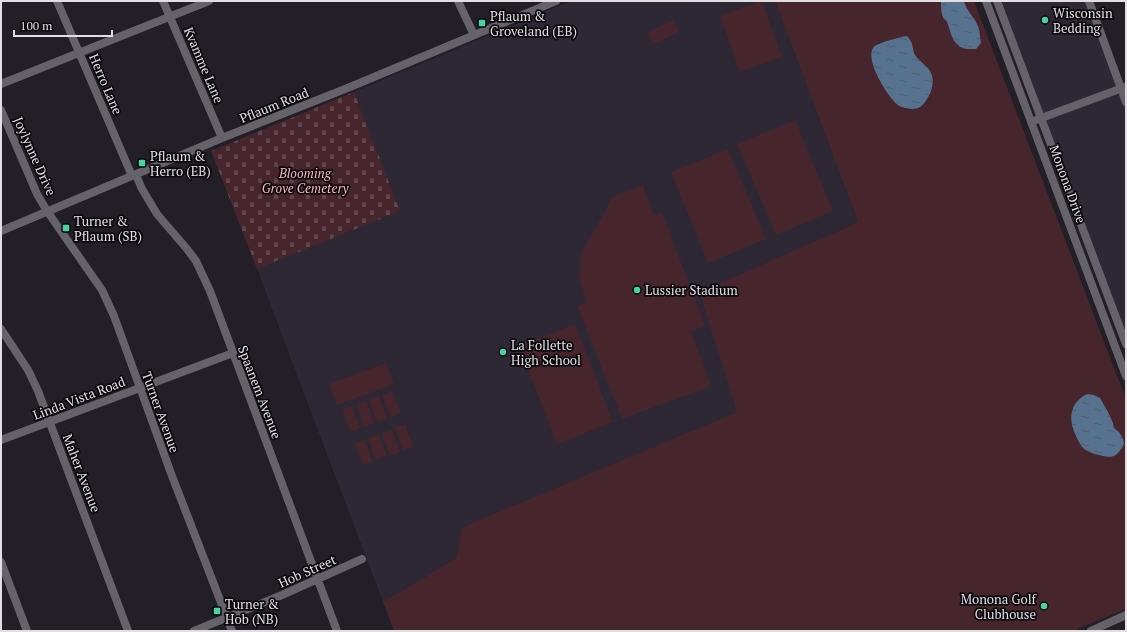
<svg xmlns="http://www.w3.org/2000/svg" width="1127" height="632" font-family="'PT Serif',serif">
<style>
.built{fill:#2e2834}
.grass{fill:#46252d}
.cemetery{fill:url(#cemetery-stones)}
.water{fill:url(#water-ripples)}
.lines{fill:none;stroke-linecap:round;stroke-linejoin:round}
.minor{stroke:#656269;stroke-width:8}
.poi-dot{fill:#47d49e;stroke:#0b090c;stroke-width:1.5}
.labels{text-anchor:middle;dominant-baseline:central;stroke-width:3.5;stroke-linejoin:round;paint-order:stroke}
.poi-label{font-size:13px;fill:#e1dfe4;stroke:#0b090c;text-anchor:start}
.street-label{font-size:13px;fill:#e1dfe4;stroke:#0b090c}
.park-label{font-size:13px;font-style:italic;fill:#fdb6c6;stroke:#0b090c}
</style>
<defs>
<pattern id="cemetery-stones" width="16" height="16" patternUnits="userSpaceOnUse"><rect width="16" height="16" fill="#46252d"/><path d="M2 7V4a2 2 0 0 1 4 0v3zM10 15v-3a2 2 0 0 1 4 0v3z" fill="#60444b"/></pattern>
<pattern id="water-ripples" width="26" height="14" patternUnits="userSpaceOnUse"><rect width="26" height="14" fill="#57728e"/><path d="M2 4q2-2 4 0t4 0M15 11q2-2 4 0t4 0" fill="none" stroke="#4e5d6d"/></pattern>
</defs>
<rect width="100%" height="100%" fill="#221f26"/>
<path class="built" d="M571,1H775L858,222L699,292L738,412L462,527L456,558L383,602L257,269L399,211L354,92Z
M997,1H1089L1126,102V344Z"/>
<path class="grass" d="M762,1L782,57L740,72L720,16Z
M775,1H974L1126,399V609L1077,629L1075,631H394L383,602L456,558L462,527L737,412L699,292L858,222Z
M674,20L679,32L653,44L648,32Z
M795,120L833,211L776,235L737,144Z
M728,149L766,239L708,263L671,172Z
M643,185L654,215L662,212L705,326L691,331L711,386L622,419L577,306L587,303L579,277L581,253L603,215L612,197Z
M575,324L613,422L557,444L519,346Z
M386,363L394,384L337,405L329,384Z
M392,391L401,413L391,417L382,395Z
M379,396L387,418L377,422L369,400Z
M366,401L374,423L364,427L356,405Z
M352,406L360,428L350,432L342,410Z
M405,424L413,447L403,450L395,428Z
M392,430L400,452L390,455L382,433Z
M379,435L387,456L376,460L368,438Z
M365,440L373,462L363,465L355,443Z"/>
<path class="cemetery" d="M354,92L400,211L257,269L211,151Z"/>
<path class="water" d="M941,1H964C966,10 973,16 977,24C980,30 980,37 981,43L976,49C970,49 963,50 958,45C951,40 950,29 947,22C945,18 944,21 943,17C941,13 941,6 941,1Z
M907,36C909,38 911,41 912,44C913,47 913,52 915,55C919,61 926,65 930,71C936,81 931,94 925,102C920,109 915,110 906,108C904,108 900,106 898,105C888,97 865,61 873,48C876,43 901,37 907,36Z
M1087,394L1094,395L1100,398L1108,412L1113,423L1114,428L1119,432L1123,439L1124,444C1117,457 1113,459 1099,455C1096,454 1093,454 1090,452C1083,450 1079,443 1076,436C1068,420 1069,403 1087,394Z"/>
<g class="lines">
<path class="minor" d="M57,1L132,176
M163,1L222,138
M458,1L474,35
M986,1L1126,376
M997,1L1126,344
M1089,1L1126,102
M1,84L209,1
M1,110L37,194L47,211L102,290L114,316L172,476L232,631
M1036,120L1125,87
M136,175L142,189L157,214L187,249L196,261L210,291L337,631
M1,231L222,138L350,87L556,1
M1,329L28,370L38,391L128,631
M1,440L233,353
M1,562L27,631
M194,631L282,595L362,559
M1091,631L1126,615"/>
</g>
<g class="poi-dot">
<circle cx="1045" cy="20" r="4"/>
<rect x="478" y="19" width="8" height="8" rx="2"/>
<rect x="138" y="159" width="8" height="8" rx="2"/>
<rect x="62" y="224" width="8" height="8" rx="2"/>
<circle cx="637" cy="290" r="4"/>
<circle cx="503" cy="352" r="4"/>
<circle cx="1044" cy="606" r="4"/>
<rect x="213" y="607" width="8" height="8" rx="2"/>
</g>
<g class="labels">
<g class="poi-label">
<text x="1053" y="13">Wisconsin<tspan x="1053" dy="15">Bedding</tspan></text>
<text x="490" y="16">Pflaum &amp;<tspan x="490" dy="15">Groveland (EB)</tspan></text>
<text x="150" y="156">Pflaum &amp;<tspan x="150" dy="15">Herro (EB)</tspan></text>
<text x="74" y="221">Turner &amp;<tspan x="74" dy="15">Pflaum (SB)</tspan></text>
<text x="645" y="290">Lussier Stadium</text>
<text x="511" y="345">La Follette<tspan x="511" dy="15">High School</tspan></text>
<text x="1036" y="599" text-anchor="end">Monona Golf<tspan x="1036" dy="15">Clubhouse</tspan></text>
<text x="225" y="604">Turner &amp;<tspan x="225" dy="15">Hob (NB)</tspan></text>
</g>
<g class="street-label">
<text transform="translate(204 65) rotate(67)">Kvamme Lane</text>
<text transform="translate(106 84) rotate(67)">Herro Lane</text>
<text transform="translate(274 105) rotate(-22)">Pflaum Road</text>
<text transform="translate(35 156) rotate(66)">Joylynne Drive</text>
<text transform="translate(1068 184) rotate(70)">Monona Drive</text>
<text transform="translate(260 392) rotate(69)">Spaanem Avenue</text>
<text transform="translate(79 398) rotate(-21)">Linda Vista Road</text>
<text transform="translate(161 412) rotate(70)">Turner Avenue</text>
<text transform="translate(82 473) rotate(69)">Maher Avenue</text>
<text transform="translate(307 571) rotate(-24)">Hob Street</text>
</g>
<g class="park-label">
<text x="305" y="173">Blooming<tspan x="305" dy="15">Grove Cemetery</tspan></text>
</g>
</g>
<rect width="1127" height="632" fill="none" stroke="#e1dfe4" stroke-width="4"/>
<path d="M14 30v6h98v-6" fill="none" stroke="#e1dfe4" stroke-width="2"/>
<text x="20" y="30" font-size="12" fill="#e1dfe4" stroke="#0b090c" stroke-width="3" paint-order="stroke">100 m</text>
</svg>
